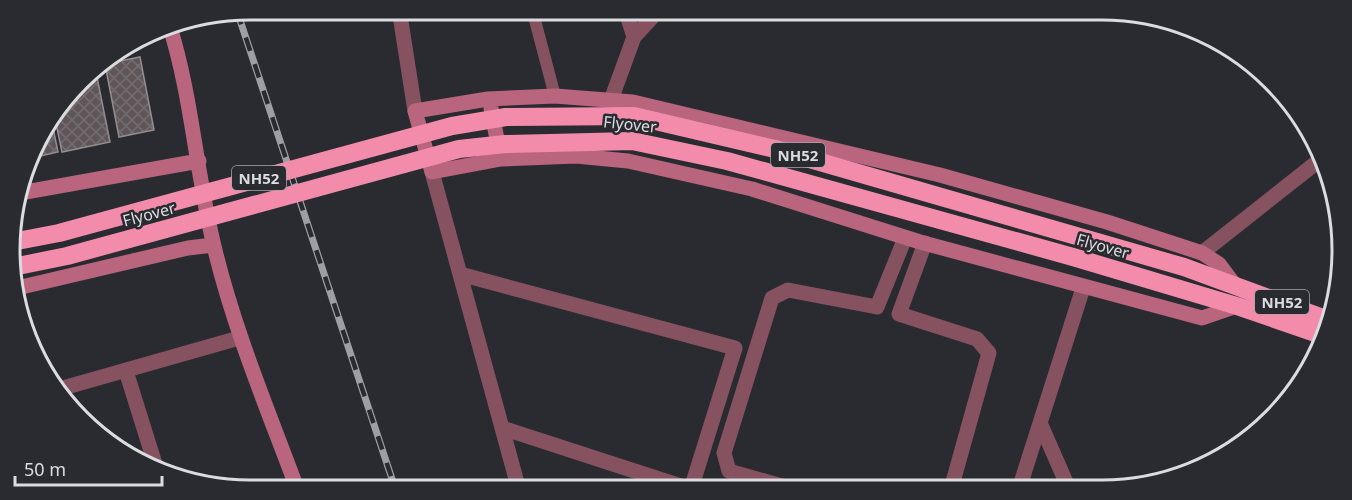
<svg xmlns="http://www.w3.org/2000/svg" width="1352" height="500" font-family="'Noto Sans',sans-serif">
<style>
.building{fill:url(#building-cross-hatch);stroke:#958c90;stroke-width:1.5}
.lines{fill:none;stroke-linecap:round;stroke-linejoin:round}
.lane{stroke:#865260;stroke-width:12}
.street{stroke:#865260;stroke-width:15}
.secondary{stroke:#b8657d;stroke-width:15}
.highway{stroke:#f38caa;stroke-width:18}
.rail-casing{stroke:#9e9fa4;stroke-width:7}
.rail{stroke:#292b31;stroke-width:4.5;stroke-dasharray:14;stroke-linecap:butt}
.highway-bridge{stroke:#f38caa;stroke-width:18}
.labels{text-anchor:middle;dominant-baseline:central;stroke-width:5;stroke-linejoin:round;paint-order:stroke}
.shield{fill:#292b31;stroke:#a6a7ac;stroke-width:1.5}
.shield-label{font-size:15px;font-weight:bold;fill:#dbdce0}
.street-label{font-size:16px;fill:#dbdce0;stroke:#292b31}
.rim{fill:none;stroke:#dbdce0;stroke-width:3}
</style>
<defs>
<pattern id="building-cross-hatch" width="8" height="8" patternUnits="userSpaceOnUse" patternTransform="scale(1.5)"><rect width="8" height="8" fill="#5f565a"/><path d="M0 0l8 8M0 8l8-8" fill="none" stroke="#756e71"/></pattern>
</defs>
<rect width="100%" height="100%" fill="#292b31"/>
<path class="building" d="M140,57L154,130L119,137L105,64Z
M95,67L110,142L62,152L54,114Z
M51,118L58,152L32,158L41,130Z"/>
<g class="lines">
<path class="lane" d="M532,9L555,96"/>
<path class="street" d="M399,9L415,111
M625,9L634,37
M611,100L634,37L660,9
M432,172L519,490
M925,243L899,314L977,339L989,353L951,489
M1202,253L1321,159
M460,274L735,348L691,489
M126,371L156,467
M56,390L239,338
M1041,425L1069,489
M502,428L693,490
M1019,489L1083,288
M796,490L729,471L724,453L772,298L788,290L877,307L905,238"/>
<path class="secondary" d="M169,24C192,96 196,173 214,246C234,330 268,410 298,491
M491,108L500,155
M20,193L199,161
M1234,284L1219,264L1202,253L1107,222L940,175L633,102L555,96L488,99L415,111L432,172L501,159L576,156L628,161L752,189L920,242L1202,318L1237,306
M13,289L188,248L213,245"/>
<path class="highway" d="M506,117L634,116L775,149L1184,267L1331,321
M505,144L632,141L727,161L1073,257L1237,306L1324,336"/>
<g class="rail-casing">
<path id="rail" d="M237,11L396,491"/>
</g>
<use href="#rail" class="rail"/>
<path class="highway-bridge" d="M12,242L59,233L452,126L506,117
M13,267L67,256L459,149L505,144"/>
</g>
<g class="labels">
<g class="shield">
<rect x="771" y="143" width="54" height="24" rx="4.5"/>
<rect x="232" y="166" width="54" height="24" rx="4.5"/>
<rect x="1255" y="290" width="54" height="24" rx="4.5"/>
</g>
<g class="shield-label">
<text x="798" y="155">NH52</text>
<text x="259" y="178">NH52</text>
<text x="1282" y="302">NH52</text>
</g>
<g class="street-label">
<text transform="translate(630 124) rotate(6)">Flyover</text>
<text transform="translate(149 214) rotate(-15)">Flyover</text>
<text transform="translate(1103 246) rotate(16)">Flyover</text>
</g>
</g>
<path d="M0 0H1352V500H0ZM250 20H1102A230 230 0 0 1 1332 250V250A230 230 0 0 1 1102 480H250A230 230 0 0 1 20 250V250A230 230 0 0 1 250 20Z" fill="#292b31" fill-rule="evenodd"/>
<path class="rim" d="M250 20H1102A230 230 0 0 1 1332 250V250A230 230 0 0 1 1102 480H250A230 230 0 0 1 20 250V250A230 230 0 0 1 250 20Z"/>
<path d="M15 476v9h147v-9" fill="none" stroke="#dbdce0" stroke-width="3"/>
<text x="24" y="476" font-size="18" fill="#dbdce0" stroke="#292b31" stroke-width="4.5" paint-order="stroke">50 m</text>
</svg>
